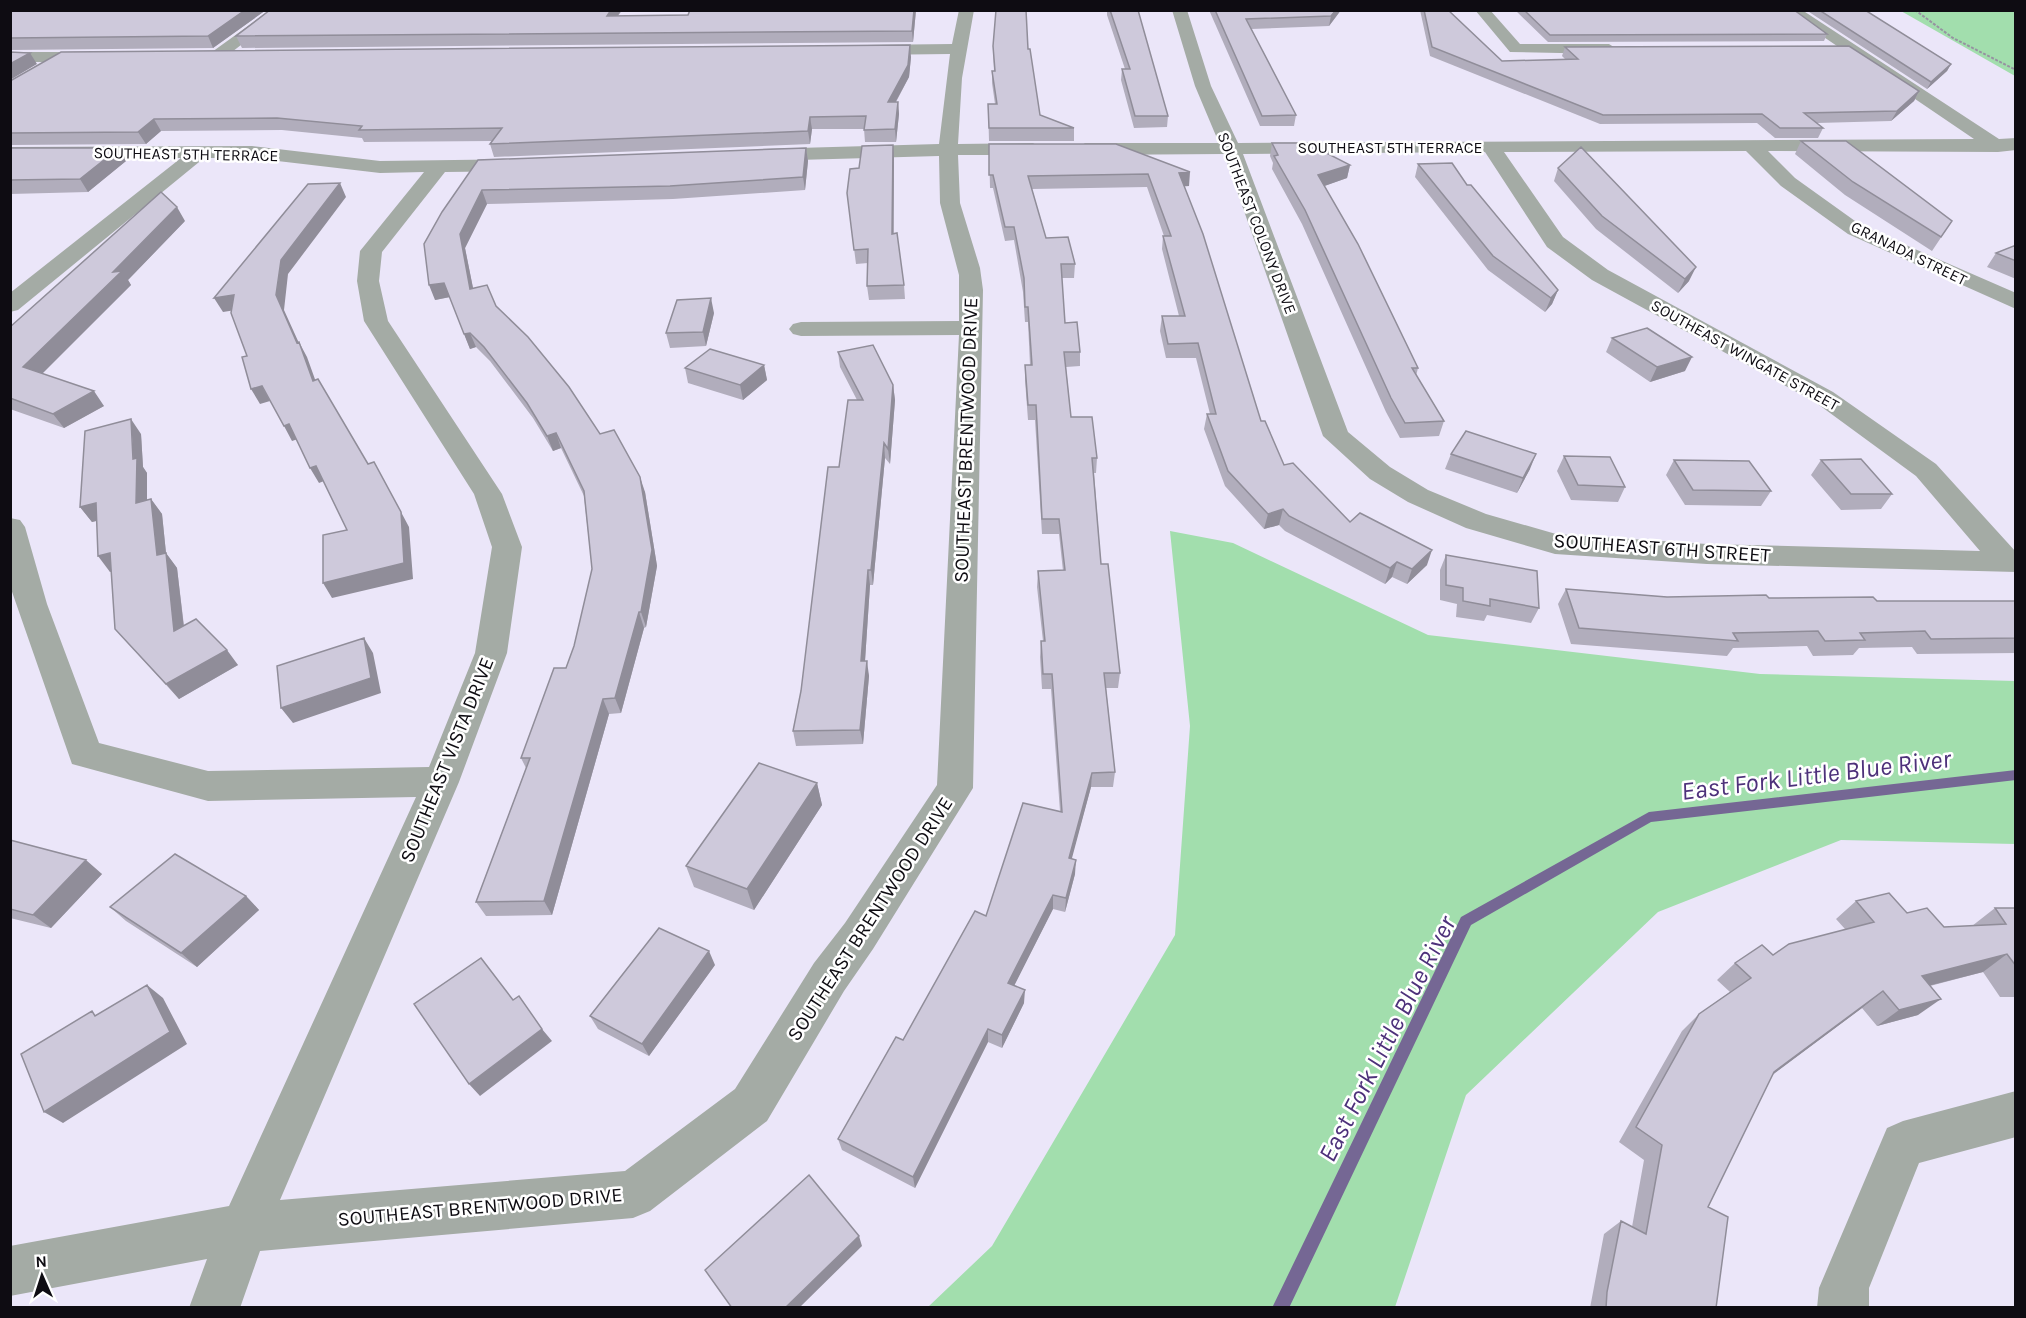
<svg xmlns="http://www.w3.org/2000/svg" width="2026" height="1318" font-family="Karla,sans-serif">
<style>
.green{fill:#a2dead}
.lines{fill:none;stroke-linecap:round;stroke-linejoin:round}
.stream{fill:#756794;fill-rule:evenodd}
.path{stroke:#9693a1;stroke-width:2;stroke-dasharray:3 1.5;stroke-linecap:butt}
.minor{fill:#a4aba5;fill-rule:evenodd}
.wall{fill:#b1adbc}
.shaded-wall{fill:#908d99}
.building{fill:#cec9db;stroke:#908d99;stroke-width:1.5}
.labels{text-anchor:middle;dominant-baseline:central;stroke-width:5;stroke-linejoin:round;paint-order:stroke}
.far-street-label{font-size:16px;fill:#0e0c12;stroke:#fff}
.street-label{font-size:20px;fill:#0e0c12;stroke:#fff}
.near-water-label{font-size:26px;font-style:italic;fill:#4d317a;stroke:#fff}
</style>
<rect width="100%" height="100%" fill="#ebe6f9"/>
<path class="green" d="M1901,11H2015V76Z
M1170,531L1233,543L1428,635L1760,674L2015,681V844L1841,840L1658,912L1466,1095L1395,1307H928L992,1246L1175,935L1190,726Z"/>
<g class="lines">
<path class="stream" d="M2016,770V780L1651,822L1471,925L1289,1308H1272L1461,917L1649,812Z"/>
<path class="path" d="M1915,10L1953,38L2016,70"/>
<path class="minor" d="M270,10H287L224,58H212L210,55L212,52Z
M959,10H974L962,78L958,144L1033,143L1042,149L1033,155H958L960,203L980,268L983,290L973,788L873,949L844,991L767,1121L650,1211L633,1218L260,1251L240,1308H189L207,1259L10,1296V1246L229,1206L416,797L208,801L72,764L10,586V518L20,520L25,527L47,604L99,743L208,771L429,767L475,653L492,547L474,494L364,321L357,281L360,251L424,172L380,173L252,158H204L18,310L10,312V293L181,158L10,159V147L252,146L380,161L521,159L531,165L521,171L445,172L382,252L379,281L388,321L502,494L522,547L507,653L459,782L280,1200L625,1171L735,1089L814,963L845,923L937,785L959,335L801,336L793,334L789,329L793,324L801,322L959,321V275L940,203L939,156L761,161L752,155L761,149L939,144L950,54L867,55L859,50L867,45L952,44Z
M1172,10H1187L1211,86L1238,143L1974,139L1784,10H1802L1999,139L2016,138V150L1998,152L1768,151L1795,178L1862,226L2016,293V309L1848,234L1781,186L1746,151L1504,152L1563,237L1608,270L1833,392L1936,464L2016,552V572L1707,564L1555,554L1466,528L1408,502L1370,479L1323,436L1224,154L1085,155L1076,149L1085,143H1219L1195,86ZM1485,152L1547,247L1592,280L1815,402L1916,476L1980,551L1707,544L1556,534L1486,514L1428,490L1390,467L1348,432L1243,154Z
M1475,10H1490L1520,44H1609L1617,49L1609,54L1510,52Z
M10,52H96L104,57L96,62H10Z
M2016,1091V1137L1919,1163L1869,1288V1308H1817L1819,1288L1887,1128L1903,1121Z"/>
</g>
<path class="wall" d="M10,10H266L213,48L10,50Z
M270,10H622L618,16L916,10L913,42L242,48L236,36Z
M1107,10H1138L1168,116L1167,127L1134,128L1121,80L1122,69H1125L1107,15Z
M1209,10H1341L1329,26L1251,29L1296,115L1294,126H1260Z
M1420,10H1448L1502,61L1566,60L1562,56L1565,47L1919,91L1914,101L1891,121L1817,123L1823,128L1818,138H1775L1757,123L1600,124L1430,56Z
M1515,10H1794L1827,34L1824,41L1548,42Z
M1806,10H1865L1951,64L1947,71L1927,89Z
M993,46L1028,49L1040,115L1074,128V141H989L988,104H995L992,83V71H994Z
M911,57L909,77L896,102H898L899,114L896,142H865L864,129H812L810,144L494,157L490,144L492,141L364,142L362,138L282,130L161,131L146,144L10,145V81Z
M1801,141L1952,221L1932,251L1845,195L1795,154Z
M1272,143L1350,165L1347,178L1324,186L1418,368L1416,376L1444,421L1439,436L1400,438L1386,412L1302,224L1272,169L1273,163L1270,156Z
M989,144H1116L1189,186H1184L1261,421L1284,465L1350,522L1427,565L1407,584L1392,577L1385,584L1285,531L1279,525L1264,529L1225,486L1204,429L1207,414H1210L1196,358H1166L1160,331L1162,316H1179L1162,249L1163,236H1164L1147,187L1032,189L1046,238L1075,264L1074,278H1062L1065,323L1080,352V366L1066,367L1071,417L1097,458L1096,473H1094L1101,564L1120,673L1118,688H1106L1115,772L1113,787H1091L1071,859L1075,874L1065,912L1053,909L1014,985L1024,1003L1002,1048L988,1042L915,1188L842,1150L838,1139L986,916L1060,811L1051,689H1042L1040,657L1041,641H1043L1037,587L1038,571H1063L1059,534H1042L1035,420H1028L1025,380V365H1030L1028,322H1025L1023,292L1014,240L1005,241L993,188H990Z
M10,148L126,161L88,192L10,194Z
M806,148L808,161L805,190L673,199L487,204L465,248L473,288L496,306L600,434L645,492L657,566L646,627L644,628L621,713L609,714L552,915L486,916L476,902L526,768L521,758L566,668L574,646L592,569L584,496L561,448L553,451L533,418L490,361L476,347L470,349L450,297L435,300L478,160Z
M894,158V234L904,285L905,299L869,300L867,286L868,263L856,264L847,193L859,168Z
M1418,164L1558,290L1552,304L1545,312L1488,270L1415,177Z
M1558,168L1689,281L1678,293L1596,229L1554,181Z
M185,221L128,280L131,285L42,373L104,406L64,428L10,409V327Z
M2016,245V279L1987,267L1996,253Z
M714,313L706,346L670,348L666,333Z
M1612,338L1685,371L1650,382L1606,352Z
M838,352L893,385L895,400L890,464L885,458L873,585H870L865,661L869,676L863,744L796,746L793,731L801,691L839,467L857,400L840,367Z
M764,365L767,380L743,400L688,383L685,368Z
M141,434L143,467L147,473V500L151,499L162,514L166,553L177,568L184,626L238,665L179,699L115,629L111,571L110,572L96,521L92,522L80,507Z
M1451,454L1530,469L1517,493L1445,469Z
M1564,456L1625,487L1618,502L1571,500L1557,471Z
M1674,460L1771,491L1761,506L1685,505L1666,475Z
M1821,460L1892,494L1881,509L1841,510L1811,475Z
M1446,555L1539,608L1531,623L1487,615L1484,621L1456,617L1457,604L1440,600V570Z
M1566,589L1667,597L1769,598L1877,601H2016V653L1917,654L1912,647L1859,648L1853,655L1813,656L1807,646L1733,648L1727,656L1571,644L1558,604Z
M817,783L822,805L754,910L694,887L686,866Z
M10,840L102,874L51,928L10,918Z
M246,896L259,910L197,967L126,921L110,907Z
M1856,901L1907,913L1944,927L1972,926L1995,908H2016V997H2000L1983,972L1930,986L1918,1015L1877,1026L1862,1008L1773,1074L1708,1207L1716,1308H1590L1604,1234L1621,1221L1632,1227L1644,1160L1619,1142L1682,1031L1699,1014L1730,992L1717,980L1735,963L1773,955L1845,929L1836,919Z
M715,965L649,1056L598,1029L590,1016Z"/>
<path class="shaded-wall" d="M245,10H266L213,48L208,36Z
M611,10H622L609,27L607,16Z
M914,10H916L913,42L912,31Z
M1336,10H1341L1329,26L1331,16Z
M910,45L911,57L909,77L889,114L888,102Z
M30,53L37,64L10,80V64Z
M1951,64L1947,71L1927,89L1931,82Z
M1919,91L1914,101L1891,121L1897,111Z
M898,102L899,114L896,142L895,129Z
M810,117L812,129L810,144L808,131Z
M154,119L161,131L146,144L138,132Z
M893,145L894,158L893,247L892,234Z
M119,148L126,161L88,192L80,179Z
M806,148L808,161L805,190L803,177Z
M1350,165L1347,178L1316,189L1318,175Z
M1190,172L1189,186L1177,187L1179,173Z
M340,183L346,197L288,274L284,310L303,352L299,342L307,357L321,396L313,381L276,295L281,260Z
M482,190L487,204L465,248L476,303L470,289L460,234Z
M177,207L185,221L128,280L131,285L34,382L23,367L113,272Z
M1696,267L1689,281L1678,293L1685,279Z
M444,283L450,297L435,300L429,285Z
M1558,290L1552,304L1545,312L1551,298Z
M234,295L242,309L223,312L214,298Z
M711,298L714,313L706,346L703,332Z
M470,333L476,347L470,349L464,334Z
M1692,357L1685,371L1650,382L1657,367Z
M764,365L767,380L743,400L740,385Z
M893,385L895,400L890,464L888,449Z
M262,386L270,401L260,404L251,389Z
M94,391L104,406L64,428L53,414Z
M131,419L141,434L143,467L147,473V519L136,503Z
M289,424L298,439L292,441L284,426Z
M556,433L561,448L553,451L547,436Z
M884,443L885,458L873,585L871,570Z
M1536,454L1530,469L1517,493L1523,478Z
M316,466L324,481L319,483L310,468Z
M640,477L645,492L657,566L646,627L641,612Z
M151,499L162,514L166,553L177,568L186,646L174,631L157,555Z
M96,503L108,518L92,522L80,507Z
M1283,509L1279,525L1264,529L1268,514Z
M401,512L409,527L413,579L332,598L323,583Z
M1432,550L1427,565L1407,584L1412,569Z
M110,553L122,568L110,572L98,556Z
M1397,562L1392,577L1385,584L1390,568Z
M868,570L870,585L864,676L861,661Z
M639,612L644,628L621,713L615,698Z
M364,638L373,653L381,693L293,723L281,708Z
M227,650L238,665L179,699L166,684Z
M867,661L869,676L863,744L860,730Z
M603,699L609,714L552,915L544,901Z
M1092,773L1091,787L1068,873L1069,858Z
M817,783L822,805L754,910L747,889Z
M86,860L102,874L51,928L33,915Z
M1076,860L1075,874L1065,912L1066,898Z
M1053,895V909L1009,996L1008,983Z
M246,896L259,910L197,967L181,953Z
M709,951L715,965L649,1056L642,1044Z
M2007,954L1983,972L1900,993L1922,976Z
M147,985L163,998L187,1044L63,1123L44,1112Z
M1025,990L1024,1003L1002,1048V1035Z
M1883,991L1862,1008L1755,1088L1774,1072Z
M1941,999L1918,1015L1877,1026L1899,1010Z
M542,1029L552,1041L480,1096L469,1084Z
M988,1029V1042L915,1188L913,1177Z
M859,1236L862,1246L799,1308H785Z"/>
<path class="building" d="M10,10H245L208,36L10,38Z
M270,10H611L607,16L688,15L690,10H914L912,31L236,36Z
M996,10H1026L1028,49H1030L1040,115L1074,128H989L988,104H997L992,71H995L993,46Z
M1110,10H1138L1168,116H1135L1122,69H1130Z
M1215,10H1336L1331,16L1246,19L1296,115L1262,116Z
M1424,10H1448L1502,61L1578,59L1565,47L1849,46L1919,91L1897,111L1804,113L1823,128H1780L1762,114L1603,115L1432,47Z
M1524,10H1794L1827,34L1550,35Z
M1819,10H1865L1951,64L1931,82Z
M910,45L908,65L888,102H898L895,129L864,130L866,116L810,117L808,131L490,144L502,128L359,130L362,126L277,118L154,119L138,132L10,133V81L61,52Z
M10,52L30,53L10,64Z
M1801,141H1846L1952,221L1941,237L1853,182Z
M1272,143H1307L1350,165L1318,175L1358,244L1418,368H1412L1444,421L1405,423L1391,398L1305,210L1274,156L1278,155Z
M989,144H1116L1190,172L1179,173L1203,234L1261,421H1265L1284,465L1293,463L1350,522L1360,513L1432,550L1412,569L1397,562L1390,568L1289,516L1283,509L1268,514L1228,471L1207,414H1216L1198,343L1168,344L1162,316H1185L1163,236H1171L1148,174L1028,176L1046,238L1068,237L1075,264H1061L1065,323L1077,322L1080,352H1064L1071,417H1092L1097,458H1092L1101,564H1108L1120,673H1104L1115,772L1092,773L1069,858L1076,860L1066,898L1053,895L1008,983L1025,990L1002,1035L988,1029L913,1177L838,1139L896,1037L903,1040L975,911L986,916L1023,803L1062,812L1052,674H1043L1041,641H1045L1038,571L1065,570L1059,519H1042L1036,405H1028L1025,365H1032L1028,307H1025L1024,278L1014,227H1005L993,175H989Z
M893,145L892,234L897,233L904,285L867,286L868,249L854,250L847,193L850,169L859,168L862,146Z
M1581,147L1696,267L1685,279L1602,216L1558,168Z
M10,148H119L80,179L10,180Z
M806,148L803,177L670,186L482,190L460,234L470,289L487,285L496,306L528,337L569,387L600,434L614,430L640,477L652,550L641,612H639L615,698L603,699L544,901L476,902L530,758H521L554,668H566L574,646L592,569L584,491L556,433L547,436L527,403L484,347L470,333L464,334L444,283L429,285L424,244L442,212L478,160Z
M1452,163L1467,185H1471L1558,290L1551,298L1493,256L1418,164Z
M340,183L281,260L276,295L297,343L299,342L313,381L318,379L368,464L374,462L401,512L404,563L323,583V535L347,530L316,466L310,468L289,424L284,426L262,386L251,389L242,357L247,356L231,313L234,295L214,298L308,184Z
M161,192L177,207L113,272L122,271L23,367L94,391L53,414L10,398V327Z
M2016,245V261L1996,253Z
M711,298L703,332L666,333L677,300Z
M1647,328L1692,357L1657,367L1612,338Z
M873,345L893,385L888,449L884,443L871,570H868L861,661H867L860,730L793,731L801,691L828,467H839L848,400H863L838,352Z
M710,349L764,365L740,385L685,368Z
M131,419L133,459L137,458L136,503L151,499L157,555L166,553L174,631L196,619L227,650L166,684L115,629L110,553L98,556L96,503L80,507L85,431Z
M1466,431L1536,454L1523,478L1451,454Z
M1564,456L1610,457L1625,487L1578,485Z
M1861,459L1892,494H1851L1821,460Z
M1674,460L1749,461L1771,491L1693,490Z
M1446,555L1537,571L1539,608L1490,599V606L1463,601V588L1446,585Z
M1566,589L1667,597L1766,595L1769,598L1873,597L1877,601H2016V638L1931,639L1925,631L1860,633L1865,640L1825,641L1818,631L1733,633L1738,641L1579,628Z
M364,638L371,678L281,708L277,666Z
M759,763L817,783L747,889L686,866Z
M10,840L86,860L33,915L10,909Z
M175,854L246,896L181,953L110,907Z
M1889,893L1907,913L1927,908L1944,927L2006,924L1995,908H2016V966L2007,954L1922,976L1941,999L1899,1010L1883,991L1774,1072L1708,1207L1728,1217L1716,1308H1606L1607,1292L1621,1221L1646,1234L1662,1145L1636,1127L1699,1014L1751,978L1735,963L1762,945L1773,955L1789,944L1874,922L1856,901Z
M659,928L709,951L642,1044L590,1016Z
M481,958L513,1000L519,996L542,1029L469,1084L414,1004Z
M147,985L170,1032L44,1112L21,1054L92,1011L95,1016Z
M809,1175L859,1236L785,1308H732L705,1270Z"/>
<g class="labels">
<g class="far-street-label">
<text x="1390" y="147">SOUTHEAST 5TH TERRACE</text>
<text transform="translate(186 154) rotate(1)">SOUTHEAST 5TH TERRACE</text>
<text transform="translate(1257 223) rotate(69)">SOUTHEAST COLONY DRIVE</text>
<text transform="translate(1909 253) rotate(26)">GRANADA STREET</text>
<text transform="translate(1745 355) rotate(29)">SOUTHEAST WINGATE STREET</text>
</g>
<g class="street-label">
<text transform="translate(966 440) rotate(-88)">SOUTHEAST BRENTWOOD DRIVE</text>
<text transform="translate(1662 548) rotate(4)">SOUTHEAST 6TH STREET</text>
<text transform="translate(447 760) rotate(-68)">SOUTHEAST VISTA DRIVE</text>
<text transform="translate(870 919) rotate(-57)">SOUTHEAST BRENTWOOD DRIVE</text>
<text transform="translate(480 1207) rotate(-5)">SOUTHEAST BRENTWOOD DRIVE</text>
</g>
<g class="near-water-label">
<text transform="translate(1816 775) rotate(-7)">East Fork Little Blue River</text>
<text transform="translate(1387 1039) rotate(-63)">East Fork Little Blue River</text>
</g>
</g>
<rect width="2026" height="1318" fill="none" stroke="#0e0c12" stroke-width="24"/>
<g transform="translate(42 1276) rotate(357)" stroke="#ffffff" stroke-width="4.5" paint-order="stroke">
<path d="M0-4.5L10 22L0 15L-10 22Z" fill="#0e0c12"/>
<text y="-9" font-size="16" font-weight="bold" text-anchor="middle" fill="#0e0c12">N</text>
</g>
</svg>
